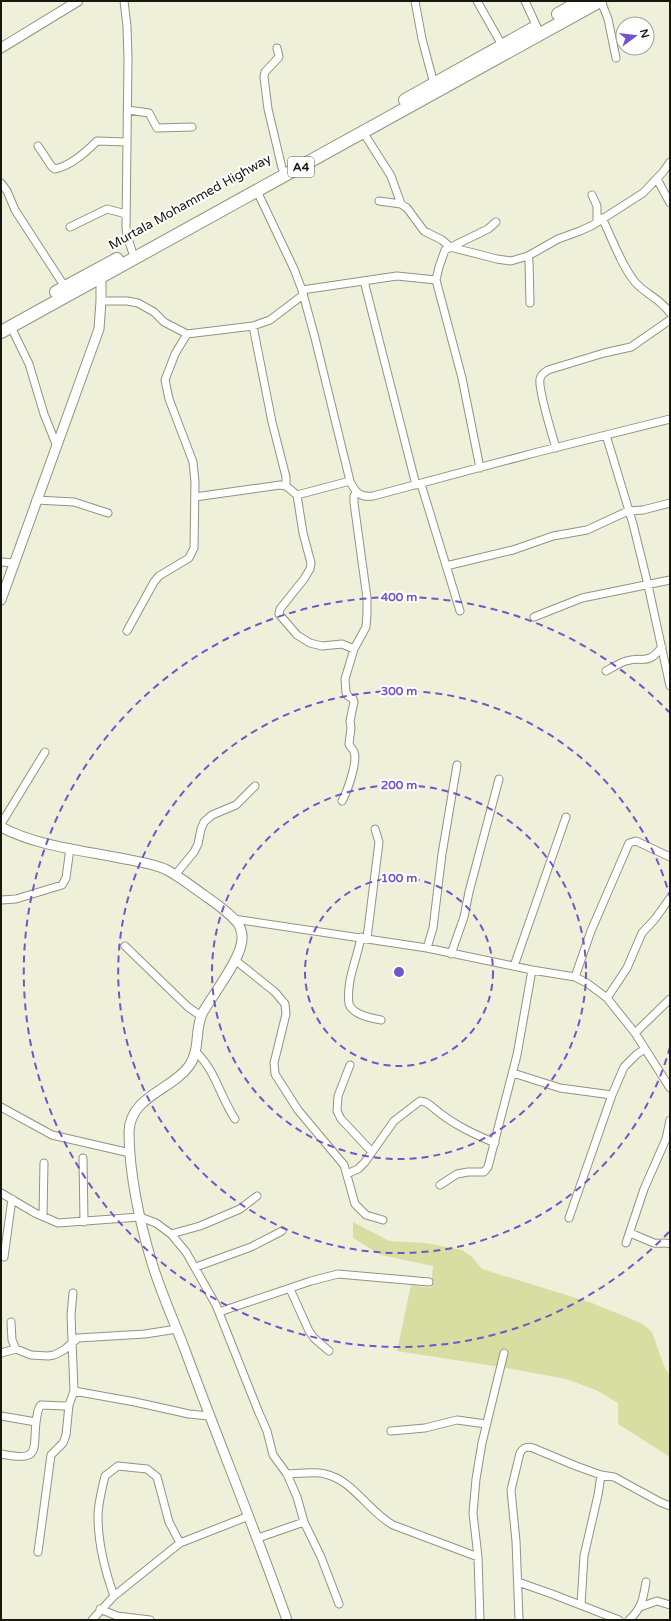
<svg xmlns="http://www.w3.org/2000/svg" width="671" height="1621" font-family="'Varela Round',sans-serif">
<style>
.green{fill:#d8dda1}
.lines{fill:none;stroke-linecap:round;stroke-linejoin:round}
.minor-casing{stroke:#92947e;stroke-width:9}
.tertiary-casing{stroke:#92947e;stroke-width:11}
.trunk-casing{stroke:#92947e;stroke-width:14}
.minor{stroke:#fff;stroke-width:7}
.tertiary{stroke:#fff;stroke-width:9}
.trunk{stroke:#fff;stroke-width:12}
.ring{fill:none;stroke:#7453cd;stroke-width:2;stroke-dasharray:7 5}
.labels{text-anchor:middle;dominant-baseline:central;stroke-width:4;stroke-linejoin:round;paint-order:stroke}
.shield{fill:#fff;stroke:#5d5d58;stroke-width:1}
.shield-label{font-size:12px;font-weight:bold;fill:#181810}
.street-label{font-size:13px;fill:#181810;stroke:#fff}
.centre{fill:#7453cd;stroke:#fff;stroke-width:2}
.ring-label{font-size:12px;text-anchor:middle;font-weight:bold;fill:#7453cd;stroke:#fff;stroke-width:4;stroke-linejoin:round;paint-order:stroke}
</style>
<rect width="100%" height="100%" fill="#eef0d9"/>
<path class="green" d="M353,1222L389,1241L425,1243L462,1250L472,1257L482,1269L592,1303L641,1323L652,1332L664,1366L670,1376V1457L618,1424V1403L596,1390L566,1379L507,1368L397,1351L411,1285L431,1288L433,1266L381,1255L353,1238Z"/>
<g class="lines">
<g class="minor-casing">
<path id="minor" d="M124,1L127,26L128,59L126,227L127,235L132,251
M415,1L422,39L434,84
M477,1L502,45
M525,1L537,27
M601,1L608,19L616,58
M277,48L279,57L265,72L264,77L268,109L282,168
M128,110L149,113L157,128L192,127
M363,132L391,176L401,204
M38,146L52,167L55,169C71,166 86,152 97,141L127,142
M657,179L670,203
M1,183L7,191L15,210L65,287
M257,191L294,269L302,290L315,338L350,481C355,492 360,498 373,496L538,452L670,419
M592,195L597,206V222
M379,201L401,204L407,208L424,231L442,240L450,247L497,259L511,261L528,256L529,261L530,303
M602,218C612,238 621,265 635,282C645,294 661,299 670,313
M70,227L107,209L126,214
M528,256L558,239L580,231L593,225L643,193L663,172L670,162
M364,281L416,485
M302,290L397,276L436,280
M101,301H127L138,303L154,312L164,322L187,334L253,326L270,320L303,295
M253,326L272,422L286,477V486
M11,327L29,364L44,414L56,444
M606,435L633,524L648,585L670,686
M556,448C552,434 538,390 540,379C541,374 545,372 548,370L604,353L631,347L670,320
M480,468L462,378L436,280L439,267L445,250L488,229L496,222
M421,484L460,611
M297,495L350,481
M195,497L280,485L286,486L297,495L303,533L311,563L310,569L304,579L280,609L279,614L297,635L310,643L322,646L342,644L354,649
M36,500L74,502L108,513
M1,562L14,563
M446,566L513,550L553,536L587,530L628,511L643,510L670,503
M534,617L582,598L670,580
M127,631L154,582L159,576L189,558L194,548L195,482L193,462L169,399L165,380L175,354L187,334
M606,671C612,668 619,663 626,661C645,656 647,666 662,647
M342,801C347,792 358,762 354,752C353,749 350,747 349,744L351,728L350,721L354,702L353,699L348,696L346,693L345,679L354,649L366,627L367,613V598L354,503V496L356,492
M1,824L45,752
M175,875L194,852L198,844L201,829L204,822L212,815L236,805L255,786
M1,900L16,899L62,885L66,878L70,848
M234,919L427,948L532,970L575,977L587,983L607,998L635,1033L670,1088
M361,937C357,960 346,980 349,1004C353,1015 371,1018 381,1020
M367,938L379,842L375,829
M125,946L188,1007L201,1016
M427,948L433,928L442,854L457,765
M451,954L464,917L469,892L499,779
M235,960L275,992L285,1004L286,1014L274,1063L275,1074L298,1110L344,1165L355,1204L366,1215L383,1220
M514,966L566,817
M575,977L591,931L629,843L636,841L670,857
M607,998L627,968L642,933L655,919L670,898
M635,1033L670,999
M196,1052C215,1070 220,1096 235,1119
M350,1065L338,1096L337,1111L341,1119L372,1152
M513,1073L560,1088L612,1095
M1,1107L52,1135L130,1153
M83,1158L84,1222
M347,1174L358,1169L365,1162L394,1121L420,1101C427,1101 431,1106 436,1110C454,1125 474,1134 495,1143
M440,1185L457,1174L468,1172H484L488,1167L517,1055L532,970
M1,1193L35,1213L58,1223L140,1217L156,1223L171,1234L186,1252L216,1305L259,1413L267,1431L273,1455L287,1474L297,1497L304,1522L321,1557L339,1604
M43,1216L44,1163
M569,1218L612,1095L624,1067L637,1054L645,1049
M630,1233L654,1243C660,1244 664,1242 670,1244
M171,1234L200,1226L240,1209L257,1196
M626,1243L644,1189L666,1139L670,1120
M4,1257L12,1199
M196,1267L251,1247L282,1231
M290,1289L309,1331L314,1338L329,1351
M219,1312L311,1281L338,1274L429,1282
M11,1322L12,1340L16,1349L31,1355L48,1356L54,1355L64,1350L78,1338L145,1334L177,1329
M1,1353L16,1349
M74,1391L135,1402L189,1414L209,1416
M1,1416L36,1422
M391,1431L425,1428L457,1420L486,1424
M1,1454C45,1463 31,1447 37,1416C38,1411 38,1408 41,1405L65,1406L69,1405L74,1391L71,1315L73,1293
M287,1474C299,1474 313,1471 325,1474C353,1480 369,1512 393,1525L478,1557
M258,1538L304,1522
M38,1552L51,1455L63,1443L66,1435L69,1405
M518,1582L552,1594L619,1620
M114,1596C105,1571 98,1543 98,1516C98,1503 102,1489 105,1476L118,1466L147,1469L157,1477L169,1522L180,1543
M581,1605L584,1556L598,1495L601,1475
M640,1607L657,1601L670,1605
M100,1609L117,1616L150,1620
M92,1620L114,1596L180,1543L249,1516
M480,1620L478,1557L473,1513L476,1479L482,1443L504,1353
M519,1620L516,1541L511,1490L520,1453C523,1448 526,1446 533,1448L576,1466L601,1475L614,1477L660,1502L670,1506
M629,1620C642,1608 643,1599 646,1582"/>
</g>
<g class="tertiary-casing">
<path id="tertiary" d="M1,48L78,1
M1,600L99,329L101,301V277
M1,827C37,846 80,850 120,858C135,861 151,863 165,869C179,876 191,886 204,895C215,903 231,913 239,925C242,931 243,938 241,945C238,962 213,995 203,1012C194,1029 201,1049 189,1066C172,1090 130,1096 129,1132C129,1173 140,1224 152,1263C161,1293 174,1321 185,1350C218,1440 255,1529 287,1620"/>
</g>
<g class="trunk-casing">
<path id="trunk" d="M558,14L581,1
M405,100L532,29
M56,292L117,259
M1,332L600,1"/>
</g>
<use href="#minor" class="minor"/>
<use href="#tertiary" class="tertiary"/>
<use href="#trunk" class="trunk"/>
</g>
<g class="ring">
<circle cx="399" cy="972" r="94"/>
<circle cx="399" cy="972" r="187"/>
<path d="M670 1047A281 281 0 1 1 670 897"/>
<path d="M669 1232A375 375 0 1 1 669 712"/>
</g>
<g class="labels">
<rect class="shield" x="288" y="157" width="26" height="20" rx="3"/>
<g class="shield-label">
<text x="301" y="167">A4</text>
</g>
<g class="street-label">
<text transform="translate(190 202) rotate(-29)">Murtala Mohammed Highway</text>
</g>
</g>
<circle cx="399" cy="972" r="6" class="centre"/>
<g class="ring-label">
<text x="399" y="601">400 m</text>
<text x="399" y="695">300 m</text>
<text x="399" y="789">200 m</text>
<text x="399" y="882">100 m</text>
</g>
<rect width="671" height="1621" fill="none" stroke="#181810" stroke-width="4"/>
<g transform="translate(635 36) rotate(75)"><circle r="19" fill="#ffffff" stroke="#a3a39f"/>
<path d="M0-3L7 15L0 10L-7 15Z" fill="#7453cd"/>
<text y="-6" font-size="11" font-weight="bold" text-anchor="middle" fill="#181810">N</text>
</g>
</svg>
